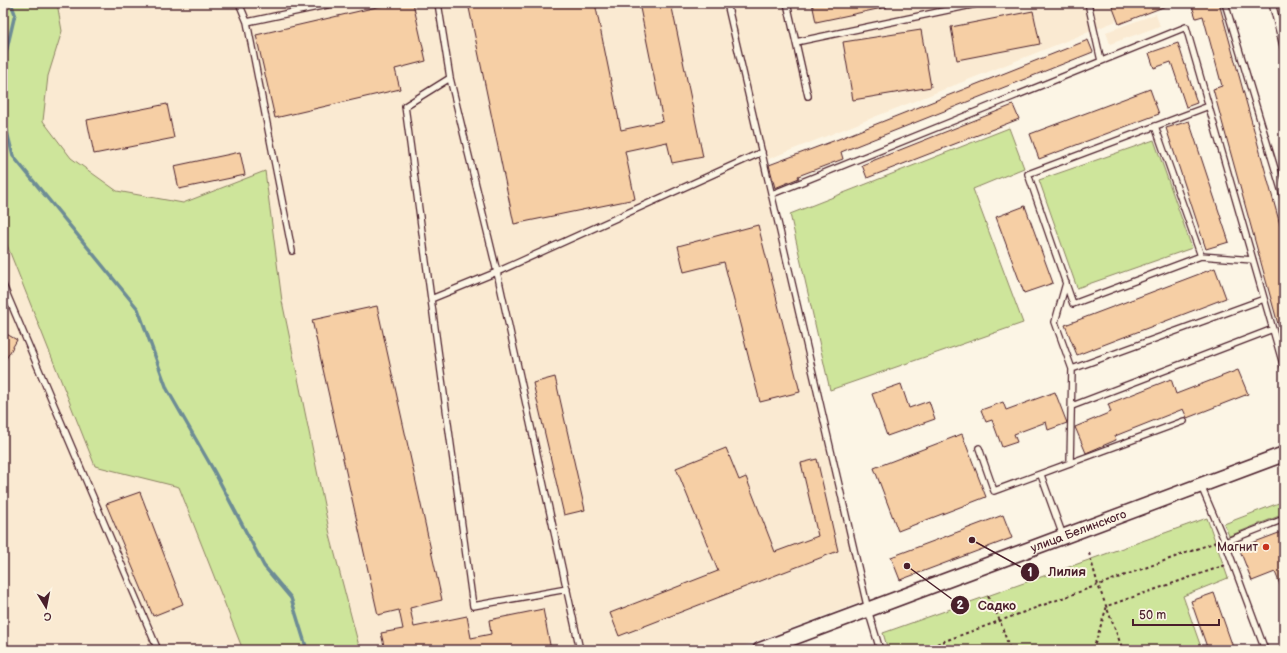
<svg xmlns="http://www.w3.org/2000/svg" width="1287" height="653" font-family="'Balsamiq Sans',sans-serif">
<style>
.built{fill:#faead2}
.green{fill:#cee59b;stroke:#8c8263}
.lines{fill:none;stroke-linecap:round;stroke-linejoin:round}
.stream{stroke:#6d8c95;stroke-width:3.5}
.building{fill:#f6cfa5;stroke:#4a1f2b}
.service-casing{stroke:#4a1f2b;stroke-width:8}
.tertiary-casing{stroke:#4a1f2b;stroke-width:17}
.path{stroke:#4a1f2b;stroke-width:2;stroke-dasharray:3 3;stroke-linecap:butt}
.service{stroke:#fcf5e5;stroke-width:5.5}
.tertiary{stroke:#fcf5e5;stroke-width:14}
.poi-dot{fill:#c8321e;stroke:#fcf5e5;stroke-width:1.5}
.labels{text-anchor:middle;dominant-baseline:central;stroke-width:4;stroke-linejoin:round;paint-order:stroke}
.street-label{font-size:12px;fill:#4a1f2b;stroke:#fcf5e5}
.poi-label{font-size:12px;fill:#4a1f2b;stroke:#fcf5e5;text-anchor:end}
.leader{fill:none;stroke:#4a1f2b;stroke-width:1.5}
.callout-dot{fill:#4a1f2b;stroke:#fcf5e5;stroke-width:1.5}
.mark-label{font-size:12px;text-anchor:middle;font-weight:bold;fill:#fff}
.callout-label{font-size:13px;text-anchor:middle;font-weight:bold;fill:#4a1f2b;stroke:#fcf5e5;stroke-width:4;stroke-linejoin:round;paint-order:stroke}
</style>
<rect width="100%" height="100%" fill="#fcf5e5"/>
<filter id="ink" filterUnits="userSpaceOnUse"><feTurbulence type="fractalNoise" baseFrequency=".025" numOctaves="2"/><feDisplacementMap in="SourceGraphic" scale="8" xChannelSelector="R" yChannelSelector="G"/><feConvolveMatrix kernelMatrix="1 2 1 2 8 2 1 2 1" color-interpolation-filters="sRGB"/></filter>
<g filter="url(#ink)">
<path class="built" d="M3,3H1162L761,162L864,601L733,650H3Z
M1272,3H1284V50Z
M1156,14L1160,26L1110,44L1106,32Z"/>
<path class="green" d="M3,3H57L62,31L48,76L43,121L71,158L117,191L183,203L265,171L282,301L292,349L331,539L360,650H243L179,487L95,466L3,235Z
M1009,128L1024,168L973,189L1023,323L830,390L790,214Z
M1154,140L1192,248L1077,288L1039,180Z
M1284,501V514L1229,536L1224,524Z
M1207,518L1228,578L1183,596L1202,650H888L883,633Z"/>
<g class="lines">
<path class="stream" d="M3,65L15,14L11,3
M3,116L13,156L138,309L167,389L214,471L264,566L291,598L307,650"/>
</g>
<path class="building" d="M394,3H413L426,61L395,69L400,89L275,118L256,35Z
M468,3H595L621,130L663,121L639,3H671L703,157L672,163L667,142L625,151L635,199L514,224Z
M812,3H886L887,7L816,22Z
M1111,3H1170L1171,4L1119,24Z
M1191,3H1219L1284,239V335H1281L1213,89L1222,86L1203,16L1196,18Z
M1033,11L1040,44L957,60L951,27Z
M921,30L931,87L853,100L843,42Z
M1088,40L1093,52L841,152L843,159L798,176L799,178L775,188L769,165L836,140Z
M1178,43L1197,103L1186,107L1171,62L1154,68L1149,53Z
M1150,89L1159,114L1039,159L1030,134Z
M167,104L174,138L94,154L87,120Z
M1013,105L1019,119L867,178L862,165Z
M1189,121L1229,242L1206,249L1166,128Z
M240,152L245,175L179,189L174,166Z
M1025,206L1053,283L1024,293L996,217Z
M758,225L800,392L760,402L724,262L684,272L678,246Z
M1215,268L1226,298L1077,355L1065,325Z
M377,306L442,600L410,608L414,627L467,616L471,638L491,634L489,620L543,609L551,650H385L381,633L403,629L399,610L378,615L312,320Z
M3,332L17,340L3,364Z
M1238,370L1248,394L1187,418L1183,409L1115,436L1116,440L1086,453L1075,427L1111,412L1108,404L1171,379L1176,394Z
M555,377L585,510L564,515L533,383Z
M901,384L909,408L929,401L935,419L887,436L872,394Z
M1055,392L1067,423L1048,430L1046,422L1014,434L1017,442L1002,447L992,420L986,422L981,410L1003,402L1006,410Z
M962,434L986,497L898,531L874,468Z
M726,448L739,480L746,477L775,552L818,536L801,463L817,459L838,551L619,636L610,613L718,571L676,468Z
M140,492L183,604L153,616L106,504Z
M1003,515L1012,538L900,580L891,557Z
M1284,531V592H1283L1275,572L1252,581L1239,548Z
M1214,593L1234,650H1208L1191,601Z"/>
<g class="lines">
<g class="service-casing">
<path id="service" d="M239,3L247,22L336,3
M438,3L450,78L497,272L580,650
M727,3L868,610L880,650
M787,3L808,96
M1088,3L1101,61
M1225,3L1284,199
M1272,3L1284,50
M247,22L292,251
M796,42L981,3
M1209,106L1028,174L1073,304L1201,256L1253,260
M1155,126L1201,256
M772,194L1186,27L1284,368
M3,285L158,650
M431,299L405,106L450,78
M1072,369L1264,299
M1072,406L1273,329
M979,448L994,491L1070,463L1072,369L1055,322L1066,283
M1070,463L1184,421
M1041,475L1063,536
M1201,486L1225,542L1265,650
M1225,542L1284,519
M567,589L473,606L431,299L497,272L762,152"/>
</g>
<g class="tertiary-casing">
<g id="tertiary">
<path id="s1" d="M760,650L1284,454"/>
</g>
</g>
<path class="path" d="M1089,553L1098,585L1123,650
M988,596L1000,621L1010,650
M920,650L1216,542
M1093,650L1107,606L1226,565"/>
<use href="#service" class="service"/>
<use href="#tertiary" class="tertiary"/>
</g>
</g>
<circle class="poi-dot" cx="1266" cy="547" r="4"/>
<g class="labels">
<g class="street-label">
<text stroke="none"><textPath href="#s1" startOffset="340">улица Белинского</textPath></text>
</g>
<g class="poi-label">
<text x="1258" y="547">Магнит</text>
</g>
</g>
<path class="leader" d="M972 540L1030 572M907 566L960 605"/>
<g class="callout-dot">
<circle cx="972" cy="540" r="4"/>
<circle cx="907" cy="566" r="4"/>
<circle cx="1030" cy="572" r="10"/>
<circle cx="960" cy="605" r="10"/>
</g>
<g class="mark-label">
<text x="1030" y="576">1</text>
<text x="960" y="609">2</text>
</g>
<g class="callout-label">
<text x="1067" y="576">Лилия</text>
<text x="997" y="610">Садко</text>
</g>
<rect width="1287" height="653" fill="none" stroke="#fcf5e5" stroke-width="16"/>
<rect x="8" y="8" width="1271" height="637" fill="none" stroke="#4a1f2b" stroke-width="1.5" filter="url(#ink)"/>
<g transform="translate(46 607) rotate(170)" stroke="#fcf5e5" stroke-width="3" paint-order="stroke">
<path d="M0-3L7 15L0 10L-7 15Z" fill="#4a1f2b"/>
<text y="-6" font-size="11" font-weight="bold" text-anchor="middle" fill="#4a1f2b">С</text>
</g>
<path d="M1133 619v6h86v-6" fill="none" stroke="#4a1f2b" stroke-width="2"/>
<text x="1139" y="619" font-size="12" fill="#4a1f2b" stroke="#fcf5e5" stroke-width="3" paint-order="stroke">50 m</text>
</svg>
